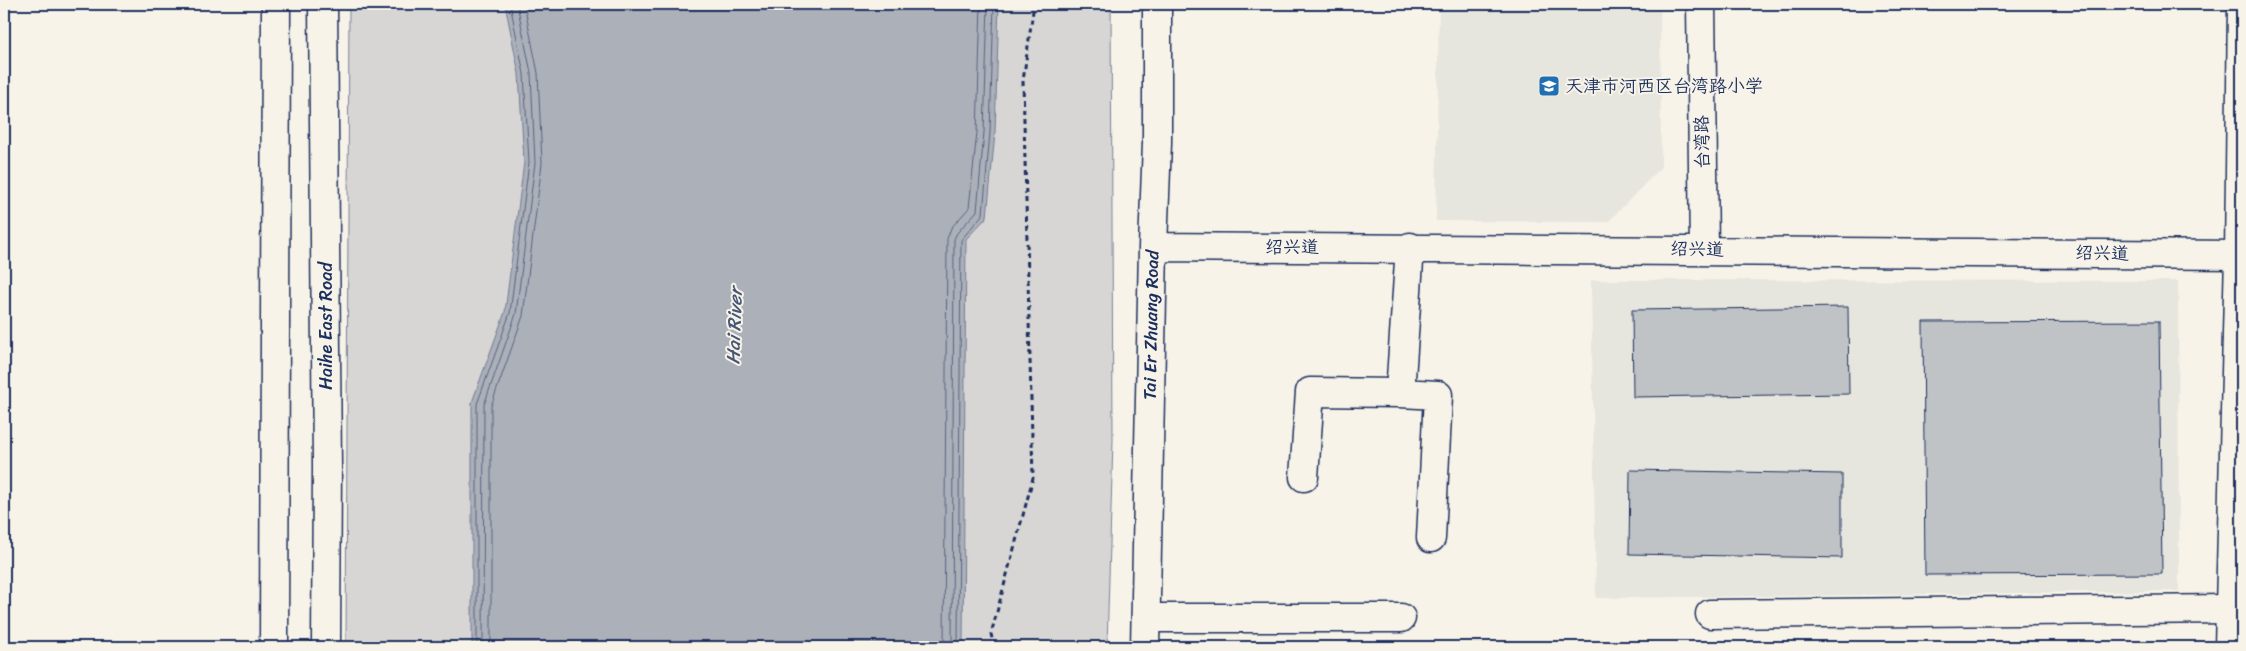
<svg xmlns="http://www.w3.org/2000/svg" width="2246" height="651" font-family="Sriracha,'LXGW WenKai TC',sans-serif">
<style>
.built{fill:#e6e5de}
.green{fill:#d7d6d4;stroke:#798299}
.water{fill:#acb0b9;stroke:#727c95}
.lines{fill:none;stroke-linecap:round;stroke-linejoin:round}
.shore{stroke:#556382;stroke-width:1}
.building{fill:#c0c3c5;stroke:#1b2f5e}
.minor-casing{stroke:#1b2f5e;stroke-width:31}
.major-casing{stroke:#1b2f5e;stroke-width:31}
.path{stroke:#1b2f5e;stroke-width:3;stroke-dasharray:5 4;stroke-linecap:butt}
.minor{stroke:#f7f3e8;stroke-width:28}
.major{stroke:#f7f3e8;stroke-width:28}
.labels{text-anchor:middle;dominant-baseline:central;stroke-width:4;stroke-linejoin:round;paint-order:stroke}
.poi-label{font-size:18px;fill:#1b2f5e;stroke:#f7f3e8;text-anchor:start}
.street-label{font-size:18px;fill:#1b2f5e;stroke:#f7f3e8}
.water-label{font-size:19px;font-style:italic;fill:#465679;stroke:#f7f3e8}
</style>
<rect width="100%" height="100%" fill="#f7f3e8"/>
<filter id="ink" filterUnits="userSpaceOnUse"><feTurbulence type="fractalNoise" baseFrequency=".02" numOctaves="2"/><feDisplacementMap in="SourceGraphic" scale="10" xChannelSelector="R" yChannelSelector="G"/><feConvolveMatrix kernelMatrix="1 2 1 2 8 2 1 2 1" color-interpolation-filters="sRGB"/></filter>
<g filter="url(#ink)">
<path class="built" d="M1439,4H1660L1661,167L1608,222L1436,221Z
M1591,280L2178,281L2179,591L1596,598Z
M1350,642L1735,645V647H1350Z"/>
<path class="green" d="M349,4H1111L1113,440L1107,647H346Z"/>
<path class="water" d="M505,4H999L995,133L987,217L966,239L963,647H472V402L505,312L524,162L519,74Z"/>
<g class="lines">
<path class="shore" d="M477,647V404L510,313L529,162L524,74L510,4
M483,647L484,405L516,314L535,163L531,73L517,4
M491,647V406L523,316L542,163L538,73L524,4
M944,647L947,239L951,228L969,208L977,132L981,4
M952,647L954,239L957,233L977,211L984,132L988,4
M958,647L961,240L983,214L990,132L994,4"/>
</g>
<path class="building" d="M1848,307L1849,394L1633,397L1632,310Z
M2159,321L2162,574L1925,575L1923,322Z
M1630,470L1842,474V558L1629,554Z"/>
<g class="lines">
<g class="minor-casing">
<path id="minor" d="M1701,4L1704,250
M1153,247L2242,255
M1400,393L1438,395L1431,538
M1304,477L1310,392L1400,393L1410,247
M1710,614L2230,609
M1146,618H1401
M1145,647L1153,247L1157,143V4"/>
</g>
<g class="major-casing">
<path id="major" d="M323,4L327,466L326,647
M274,647L276,4
M2229,647L2239,255L2242,4"/>
</g>
<path class="path" d="M994,647L991,634L1033,478L1023,81L1034,4"/>
<use href="#minor" class="minor"/>
<use href="#major" class="major"/>
</g>
</g>
<defs>
<g id="school-square" transform="scale(1.125)"><rect x="-9" y="-9" width="18" height="18" rx="4" fill="#1f6fb2" stroke="#f7f3e8"/><path d="M0-5L7-2L0 1L-7-2ZM-4 1L0 2.5L4 1V4Q0 6-4 4Z" fill="#fff"/></g>
</defs>
<g fill-rule="evenodd">
<use href="#school-square" x="1549" y="86"/>
</g>
<g class="labels">
<g class="poi-label">
<text x="1565" y="86">天津市河西区台湾路小学</text>
</g>
<g class="street-label">
<text transform="translate(1702 142) rotate(-91)">台湾路</text>
<text x="1292" y="247">绍兴道</text>
<text transform="translate(1697 249) rotate(1)">绍兴道</text>
<text transform="translate(2102 253) rotate(1)">绍兴道</text>
<text transform="translate(1151 325) rotate(-89)">Tai Er Zhuang Road</text>
<text transform="translate(326 326) rotate(-90)">Haihe East Road</text>
</g>
<g class="water-label">
<text transform="translate(734 326) rotate(-88)">Hai River</text>
</g>
</g>
<rect width="2246" height="651" fill="none" stroke="#f7f3e8" stroke-width="20"/>
<rect x="10" y="10" width="2226" height="631" fill="none" stroke="#1b2f5e" stroke-width="2" filter="url(#ink)"/>
</svg>
